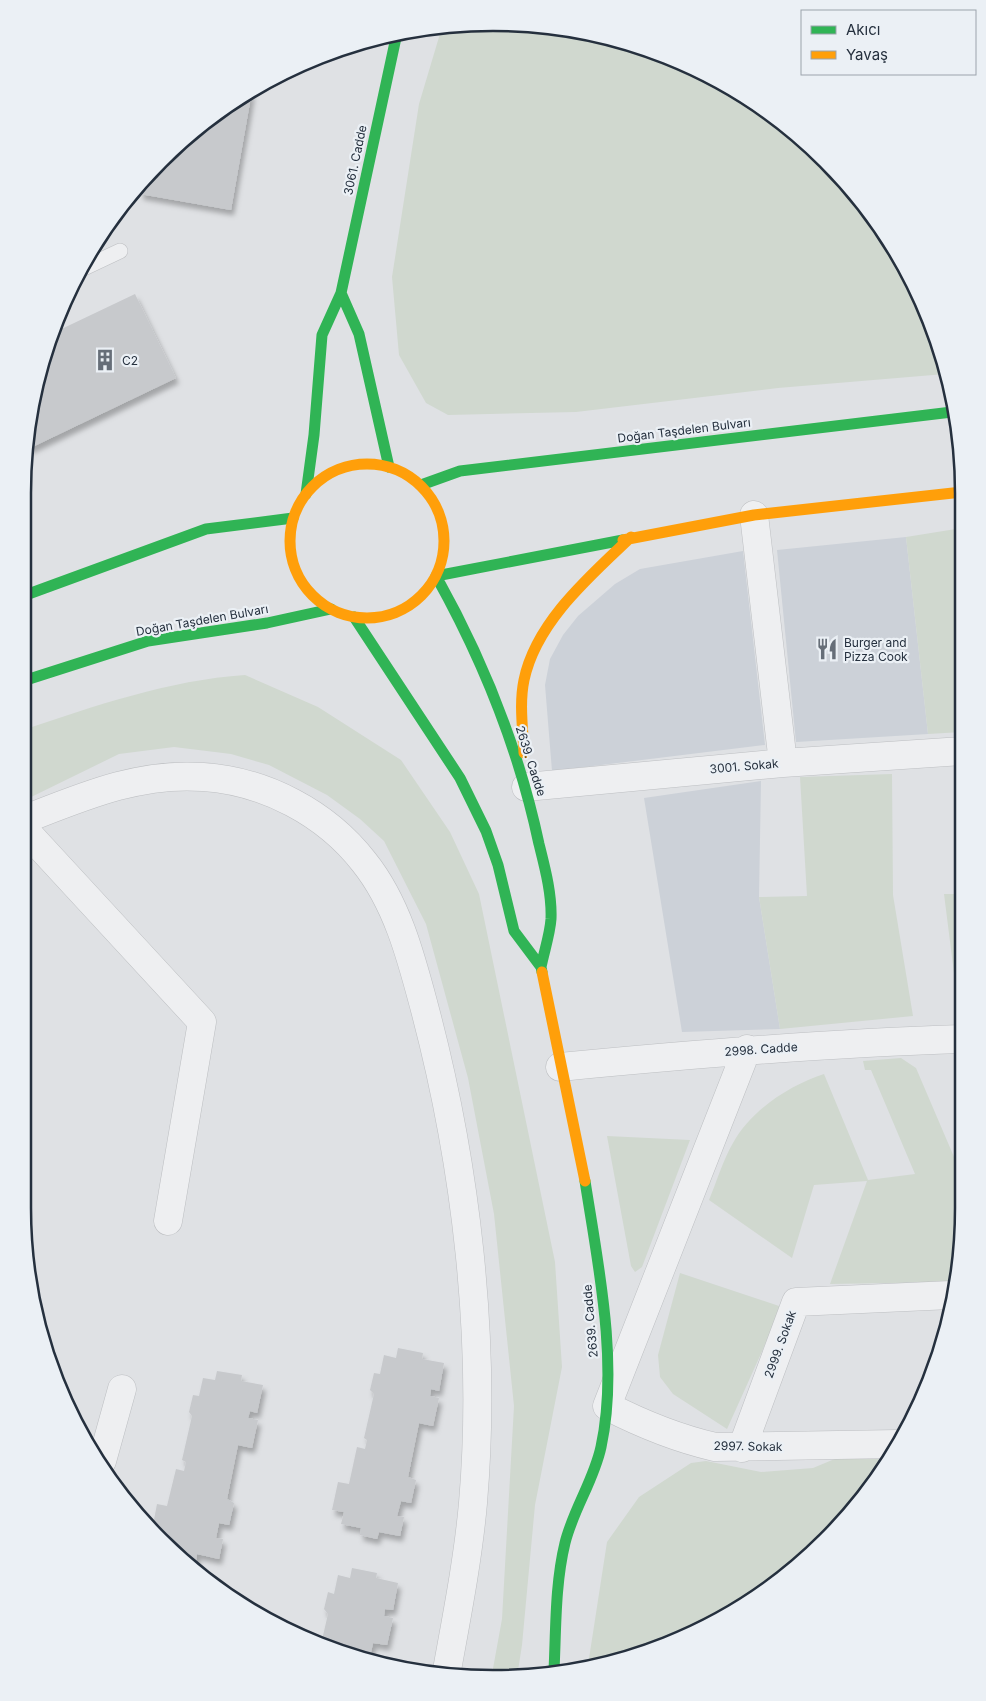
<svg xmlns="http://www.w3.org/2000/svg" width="986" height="1701" font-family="Inter,sans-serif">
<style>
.built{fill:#ccd1d8}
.green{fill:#d0d8cf}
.building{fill:#c7c9cc;filter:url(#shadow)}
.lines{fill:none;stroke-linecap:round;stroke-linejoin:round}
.lane-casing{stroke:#bdbfc2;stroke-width:16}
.street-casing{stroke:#bdbfc2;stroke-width:29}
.lane{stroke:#eeeff1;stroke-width:15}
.street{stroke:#eeeff1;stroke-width:28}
.fast{stroke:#30b455;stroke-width:11}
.slow{stroke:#ff9f0a;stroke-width:11}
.labels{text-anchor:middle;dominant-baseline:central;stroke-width:4.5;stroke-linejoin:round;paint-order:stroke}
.street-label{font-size:12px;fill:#25303e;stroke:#ebf0f5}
.poi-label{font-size:12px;fill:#25303e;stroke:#ebf0f5;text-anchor:start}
.rim{fill:none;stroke:#25303e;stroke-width:2.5}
</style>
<defs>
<filter id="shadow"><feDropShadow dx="3" dy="5.5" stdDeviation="2.5" flood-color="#0004"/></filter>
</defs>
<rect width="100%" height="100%" fill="#dfe1e4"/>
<path class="built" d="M906,537L928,734L796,742L777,550Z
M743,551L765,745L552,771L545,685L550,659L563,635L578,616L615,584L640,569Z
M761,781L759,897L780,1029L682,1032L644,798Z"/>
<path class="green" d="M493,23L585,31L673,58L754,102L826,161L900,257L939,342L945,374L778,388L576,412L448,415L426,403L399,355L392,277L419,104L442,27Z
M962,528V732L928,734L906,537Z
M245,675L318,707L401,760L450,832L479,894L555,1262L562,1367L535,1505L522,1645L517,1677L492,1674L502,1619L514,1406L494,1214L468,1078L426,924L384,841L360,819L327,795L269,765L231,754L174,747L119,754L23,801V730C95,706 169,680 245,675Z
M892,774L893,895L913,1016L780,1029L759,897L807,896L800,777Z
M944,894H962V988L956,989Z
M901,1058L916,1068L960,1171H962V1239L954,1282L830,1284L867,1181L814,1185L792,1258L709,1200C717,1181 723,1160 733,1143C751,1110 790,1085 824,1074L868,1180L915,1174L871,1070H865L863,1061Z
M607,1136L690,1140L642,1267L635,1272L631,1266Z
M680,1273L782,1307L727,1429L673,1394L660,1377L658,1355Z
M837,1458L889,1459L884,1469L780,1581L645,1653L588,1665L607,1542L639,1497L691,1463L706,1461L761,1472L813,1468Z"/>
<path class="building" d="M252,91L231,210L140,194L142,183L160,161L231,102Z
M135,294L176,378L26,450L48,341L51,334Z
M398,1348L423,1353L422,1359L444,1363L439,1391L431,1389L430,1396L439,1398L433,1426L419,1423L408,1477L416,1480L411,1503L401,1501L397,1516L404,1517L400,1536L379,1532L377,1539L360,1535L361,1528L341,1524L344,1512L332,1510L338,1482L349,1484L357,1447L365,1449L367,1440L364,1438L374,1394L370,1390L374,1373L380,1374L384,1355L396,1358Z
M217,1371L242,1375L241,1381L263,1385L257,1413L250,1411L248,1418L258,1420L252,1448L238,1445L227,1499L234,1503L229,1525L219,1523L216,1538L223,1539L219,1559L197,1554L196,1562L190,1560L153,1525L157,1504L167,1506L176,1469L184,1471L186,1462L182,1460L192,1416L189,1412L193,1395L199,1396L203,1378L215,1380Z
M352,1568L377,1573L376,1578L398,1583L393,1610L385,1609L384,1616L393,1618L387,1645L373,1643L369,1662L322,1640L328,1614L324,1609L328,1592L334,1594L338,1575L350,1578Z"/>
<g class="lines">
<g class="lane-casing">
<path id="lane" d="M84,268L120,251"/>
</g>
<g class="street-casing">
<path id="street" d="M754,515L783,763
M526,787L783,763L962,751
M23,820C82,797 139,772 203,777C265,781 326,813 364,862C397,903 411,957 424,1006C466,1163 487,1340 473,1503C468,1559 457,1615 447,1670
M23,828L202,1022L168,1221
M747,1049L607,1406C642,1424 676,1438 715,1447L897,1444
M560,1067C694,1054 828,1043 962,1039
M742,1448L796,1302L951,1295
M102,1461L122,1389"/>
</g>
<use href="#lane" class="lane"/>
<use href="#street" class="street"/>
<path class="fast" d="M341,293L359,334L389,467
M421,485L460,471L952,412
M306,494L314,435L322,335L341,293L397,33
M23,596L206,529L293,518
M354,617L460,778L486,831L498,865L514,931L541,967
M23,681L148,641L267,623L331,609
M542,972L541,967C544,952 550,934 551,919C552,894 545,868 539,844C519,750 483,660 436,576L623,540
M554,1671C556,1629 555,1584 565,1543C573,1510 594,1480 601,1447C619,1364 598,1264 585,1181"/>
<path class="slow" d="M290 541a77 77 0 1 1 154 0a77 77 0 1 1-154 0Z
M623,540L754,515L962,492
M524,753C523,729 519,704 524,680C536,622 590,576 631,537
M542,972L585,1181"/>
</g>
<defs>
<g id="building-bare" transform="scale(1.725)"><path d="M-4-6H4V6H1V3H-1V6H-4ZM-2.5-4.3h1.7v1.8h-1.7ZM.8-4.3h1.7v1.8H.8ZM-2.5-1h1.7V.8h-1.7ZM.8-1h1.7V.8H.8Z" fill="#666e78" stroke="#ebf0f5" stroke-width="2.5" paint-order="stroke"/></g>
<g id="restaurant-bare" transform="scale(1.725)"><path d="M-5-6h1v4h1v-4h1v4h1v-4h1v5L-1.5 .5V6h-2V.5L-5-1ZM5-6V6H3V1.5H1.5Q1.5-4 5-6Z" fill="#666e78" stroke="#ebf0f5" stroke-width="2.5" paint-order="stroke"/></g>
</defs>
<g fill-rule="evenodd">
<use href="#building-bare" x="105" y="360"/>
<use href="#restaurant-bare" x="827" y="649"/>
</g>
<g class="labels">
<g class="street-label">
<text transform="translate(355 160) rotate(-78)">3061. Cadde</text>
<text transform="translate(684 430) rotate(-7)">Doğan Taşdelen Bulvarı</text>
<text transform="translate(202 620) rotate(-10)">Doğan Taşdelen Bulvarı</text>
<text transform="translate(531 761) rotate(72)">2639. Cadde</text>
<text transform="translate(744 766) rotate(-5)">3001. Sokak</text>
<text transform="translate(761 1049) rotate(-4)">2998. Cadde</text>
<text transform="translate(590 1321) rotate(-95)">2639. Cadde</text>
<text transform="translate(780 1344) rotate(-70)">2999. Sokak</text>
<text transform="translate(748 1446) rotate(1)">2997. Sokak</text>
</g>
<g class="poi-label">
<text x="122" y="360">C2</text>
<text x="844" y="642">Burger and<tspan x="844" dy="14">Pizza Cook</tspan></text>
</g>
</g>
<path d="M0 0H986V1701H0ZM493 31H493A462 462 0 0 1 955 493V1208A462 462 0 0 1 493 1670H493A462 462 0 0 1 31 1208V493A462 462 0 0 1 493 31Z" fill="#ebf0f5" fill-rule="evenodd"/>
<path class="rim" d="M493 31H493A462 462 0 0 1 955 493V1208A462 462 0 0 1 493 1670H493A462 462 0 0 1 31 1208V493A462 462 0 0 1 493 31Z"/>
<rect x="801" y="10" width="175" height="65" fill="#ebf0f5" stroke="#9ca3ac"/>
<rect x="811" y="26" width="25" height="8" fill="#30b455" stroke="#9ca3ac"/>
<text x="846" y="35" font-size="15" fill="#25303e">Akıcı</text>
<rect x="811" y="51" width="25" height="8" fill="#ff9f0a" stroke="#9ca3ac"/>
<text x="846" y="60" font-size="15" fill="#25303e">Yavaş</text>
</svg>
